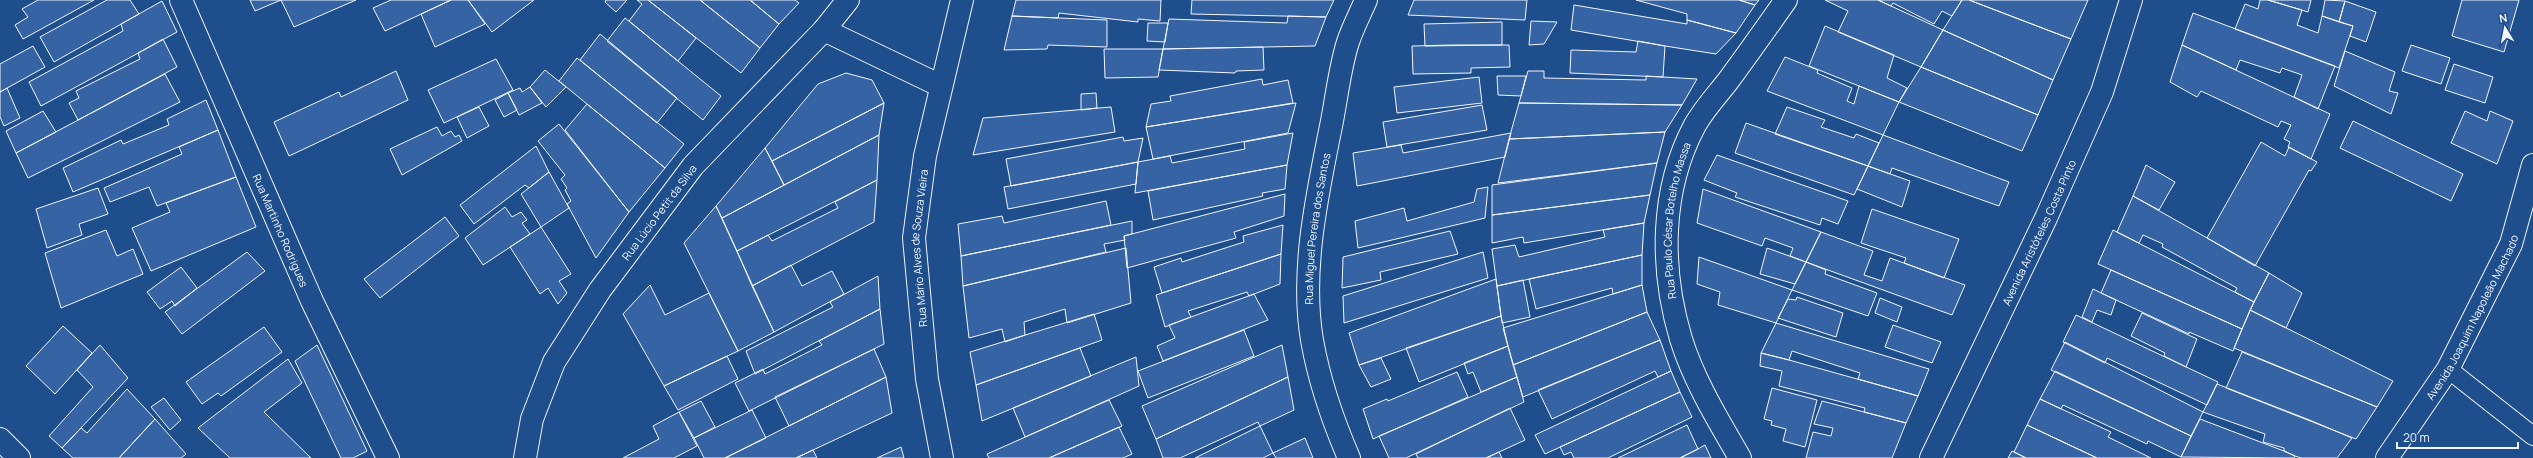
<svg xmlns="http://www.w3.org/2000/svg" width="2533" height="458" font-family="Manrope,sans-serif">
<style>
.building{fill:#3563a3;stroke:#f2f6ff}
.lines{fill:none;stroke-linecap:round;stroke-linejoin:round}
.lane-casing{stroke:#f2f6ff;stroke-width:20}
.street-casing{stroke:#f2f6ff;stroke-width:24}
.secondary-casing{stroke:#f2f6ff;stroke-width:24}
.lane{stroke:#1f4e8c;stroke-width:18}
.street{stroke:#1f4e8c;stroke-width:22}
.secondary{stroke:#1f4e8c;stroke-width:22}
.labels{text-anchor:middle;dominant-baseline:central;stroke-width:3;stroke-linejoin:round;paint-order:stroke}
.street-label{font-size:11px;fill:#f2f6ff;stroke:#1f4e8c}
</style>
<rect width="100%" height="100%" fill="#1f4e8c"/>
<path class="building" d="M38,0H94L23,39L15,25L28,17L22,9Z
M107,0H130L139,14L54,62L40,37Z
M250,0H356L294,27L281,0L255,11Z
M391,0H451L385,31L373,8Z
M451,0H468L485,24L435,47L421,14Z
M468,0H534L492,32Z
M606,0H627L616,12L605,2Z
M637,0H648L696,38L678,61L629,21L642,4Z
M648,0H700L760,48L741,73Z
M700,0H750L779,24L760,48Z
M750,0H795L799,3L779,24Z
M1016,0H1161L1160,21L1138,19V22L1059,13L1058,18L1012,16Z
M1192,0H1334L1326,17L1191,14Z
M1414,0H1527L1525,20L1408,15Z
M1636,0H1739L1755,5L1736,33L1687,20V14Z
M1739,0H1759L1755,5Z
M1825,0H1878L1943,30L1921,67L1838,32L1848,11Z
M1878,0H1962L1952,16L1942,11L1934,24L1893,3L1891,6Z
M1962,0H1969L2071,39L2053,80L1943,30Z
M1969,0H2088L2071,39Z
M2260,0H2268L2302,10L2297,25L2318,33L2322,16L2353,26L2339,68L2235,29L2245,4L2258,9Z
M2268,0H2311L2308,12Z
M2325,0L2345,1L2339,22L2322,16Z
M2462,0H2519L2504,52L2452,36Z
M162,1L177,32L41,106L29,82L123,31L121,24Z
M2345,1L2376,12L2366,42L2350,36L2353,26L2339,22Z
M1574,5L1687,24V20L1736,33L1716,54L1665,46L1571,30Z
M2193,13L2335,66L2318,109L2294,97L2302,75L2282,68L2280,73L2240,60L2236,70L2182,45Z
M1012,16L1107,20V47L1048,45L1047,49L1004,50Z
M1288,16L1326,17L1315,46L1163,49L1169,19L1287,23Z
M625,18L721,96L703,120L607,41Z
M1531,21L1557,22L1544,44L1529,45Z
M1502,22V45L1425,46L1424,24Z
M1148,23H1168L1165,42L1147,41Z
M1825,26L1894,55L1887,78L1907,88L1899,102L1809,66Z
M1943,30L2053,80L2038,115L1921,67Z
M600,34L677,98L657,123L580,60Z
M163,39L177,67L78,120L69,103L79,98L76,91L140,59L138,53Z
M1638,41L1665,46L1663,77L1570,73L1571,50L1636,52Z
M1451,45H1509L1510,67L1471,68V73L1413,74L1412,46Z
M2182,45L2330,114L2311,159L2288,147L2290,142L2284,139L2291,125L2281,121L2278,127L2201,91L2197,97L2170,82Z
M2411,45L2450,58L2441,84L2402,71Z
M33,46L45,67L0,92V64Z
M1263,47L1264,70L1236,71L1235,73L1159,70L1163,49Z
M1104,49H1163L1158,77L1105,78Z
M2345,51L2395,72L2389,91L2398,93L2391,114L2334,86Z
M1785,57L1818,70L1817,73L1852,88L1847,101L1854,104L1859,86L1899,102L1883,135L1767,91Z
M577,58L684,144L665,168L559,81Z
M496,59L513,90L444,123L428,90Z
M2454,64L2493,77L2485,103L2445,90Z
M1921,67L2038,115L2022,151L1899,102Z
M545,70L566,87L546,107L530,87Z
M396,71L408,100L289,156L274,122L339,92L341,97Z
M1528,71H1544V78L1646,80V76L1697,79L1682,105L1519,103Z
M846,73L872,80L884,103L772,161L765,148L818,84Z
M165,74L180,102L28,178L16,153Z
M1497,76H1526L1521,96L1498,95Z
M1479,77L1482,103L1397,113L1394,87Z
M1262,79L1263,85L1288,80L1293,103L1146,127L1151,104L1171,101L1170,96Z
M530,87L542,103L519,115L508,93L520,88L522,92Z
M7,88L20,118L4,126L0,117V92Z
M508,93L517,110L504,117L495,100Z
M1096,93L1097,108L1081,110V94Z
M206,100L218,130L73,192L63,168L121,140L123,144L169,125L167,119Z
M884,103L879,135L784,185L772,161Z
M1296,103L1288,133L1153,159L1146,127Z
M1519,103L1682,105L1665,132L1509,139Z
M587,104L665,168L629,212L565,130Z
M1482,105L1487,130L1387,147L1383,122Z
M479,107L489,126L467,138L457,117Z
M1111,107L1115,132L973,155L983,118Z
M1787,107L1825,120L1821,127L1854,138L1856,134L1879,143L1868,166L1775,134Z
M43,111L56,132L16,153L6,131Z
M2465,111L2487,121L2490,111L2513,121L2497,164L2451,143Z
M2353,121L2463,174L2451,201L2340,148Z
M1746,123L1868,166L1854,195L1735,153Z
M559,124L629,212L596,258L567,204L571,201L565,190L567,188L561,179L565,175L538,141Z
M437,127L442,136L451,131L455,137L459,135L462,141L402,175L390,149Z
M218,130L236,177L157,206L149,187L110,202L104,188L182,154L179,147Z
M1665,132L1657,163L1498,183L1509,139Z
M1293,133L1287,165L1135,193L1138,162L1170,156L1172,163L1245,149L1244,142Z
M1511,133L1505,157L1357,186L1353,153L1401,145L1403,153Z
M879,135L877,180L737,251L722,218Z
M1883,135L2009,182L1999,206L1892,168L1890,174L1868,166Z
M1123,137L1124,141L1143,138L1138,162L1011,186L1006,159Z
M2261,142L2285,156L2289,147L2317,162L2311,171L2309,170L2255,266L2207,238Z
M536,146L549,172L529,188L525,185L474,224L460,205Z
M765,148L784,185L722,218L716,206Z
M1717,155L1848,201L1838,224L1822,218L1820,225L1735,197L1737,193L1704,180Z
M1138,162L1136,184L1008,209L1004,187Z
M1657,163L1650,195L1492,215V185Z
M1287,165L1285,189L1262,193L1263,196L1153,220L1148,191Z
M2146,165L2175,182L2159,210L2133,196Z
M1868,166L1910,181L1902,207L1857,189Z
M549,172L569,208L541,227L521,194Z
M236,177L256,227L151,271L132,228L170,212L166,203Z
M877,180L874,222L752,286L737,251L768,235L772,241L838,208L835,202Z
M1488,187L1485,218L1358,248L1355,221L1404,208L1407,221L1474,202L1477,189Z
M98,188L108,214L79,224L82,235L47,248L36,209Z
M1703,189L1821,232L1806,262L1790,256L1793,248L1765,238L1762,246L1697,223Z
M1285,194L1284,216L1234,232L1236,238L1127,268L1124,236Z
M1650,195L1644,223L1524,243L1523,237L1492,243V215Z
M2133,196L2269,273L2254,302L2235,292L2237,288L2162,247L2163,244L2143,235L2139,243L2117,232Z
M1106,201L1111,225L961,256L958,224L1002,216L1004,223Z
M716,206L774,332L738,351L684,243Z
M505,207L512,217L521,212L527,220L522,223L530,234L483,265L465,238Z
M1872,209L1959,239L1944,278L1904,263L1906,258L1861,243Z
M445,217L459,236L380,298L364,279Z
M1132,221V234L1124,236L1125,240L1104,244L1106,252L963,286L961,256Z
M1644,223L1642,255L1497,286L1492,249L1515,245L1519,257L1605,237L1603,230Z
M1283,225L1281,254L1162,293L1154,267L1181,258L1182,262L1244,242L1243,236Z
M541,227L571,274L559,281L567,293L558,304L548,288L540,294L510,247Z
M106,230L117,256L133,249L143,274L61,308L45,253Z
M2113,230L2254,302L2242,329L2098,264Z
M1450,231L1458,254L1380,272L1381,280L1342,288L1343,257Z
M1821,232L1873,251L1864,275L1882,281L1890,258L1965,285L1952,315L1806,262Z
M1126,248L1131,303L1067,323L1065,309L1024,322L1025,335L1005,342L1002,329L969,338L963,286Z
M1767,248L1806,262L1795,284L1760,274Z
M247,252L265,271L182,334L165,312Z
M1483,252L1488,278L1344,323L1343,296Z
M1281,254L1280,284L1249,296L1247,292L1188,311L1191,317L1165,327L1156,295Z
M1642,255V285L1613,294L1612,288L1536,309L1529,279Z
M1699,257L1792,290L1776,323L1718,305L1720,292L1697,284Z
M1806,262L1826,270L1825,274L1877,293L1868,316L1792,290Z
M791,265L802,286L832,271L844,294L774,332L752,286Z
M181,267L197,288L175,306L172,301L160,309L147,292Z
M2111,270L2242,329L2233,351L2189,332V334L2101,293Z
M2269,273L2302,293L2286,328L2250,310Z
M878,276L880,309L755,374L746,351L833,307L830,302Z
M1496,279L1501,316L1359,365L1349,333Z
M1523,280L1530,317L1502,323L1497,286Z
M650,285L665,315L709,293L738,351L664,386L623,314Z
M1642,285L1647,312L1513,365L1503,328Z
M2093,289L2116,300L2111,315L2097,310L2092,322L2082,317Z
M1254,294L1268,320L1163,361L1157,346L1175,338L1169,325Z
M1797,297L1843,313L1836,337L1778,318L1788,299L1796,300Z
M1880,298L1902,307L1897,322L1875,313Z
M880,309L884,344L749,411L735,383L763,369L765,374L822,345L819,341Z
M2250,310L2393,381L2377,407L2234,348Z
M1647,312L1660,340L1523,397L1513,365Z
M2142,313L2197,339L2186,367L2164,356L2165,353L2131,336Z
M1094,314L1102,340L976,385L970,352Z
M2076,315L2218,382L2207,405L2107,358L2105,363L2063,342Z
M1501,316L1508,346L1419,382L1406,348Z
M1776,323L1929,369L1918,396L1858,379L1860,373L1792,351L1789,360L1761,353Z
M1893,325L1941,342L1932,363L1885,347Z
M63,326L92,353L55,394L26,366Z
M264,327L282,352L221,396L218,393L202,404L186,382Z
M1244,330L1254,356L1148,398L1138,371Z
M1660,340L1671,371L1658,377L1655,371L1552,419L1538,390Z
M2065,342L2203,412L2191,436L2051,370Z
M100,345L128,378L62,448L49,436L93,387L77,370Z
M317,345L367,451L353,458H341L295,361Z
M1282,345L1288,377L1156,439L1142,406Z
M1508,346L1517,377L1481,392L1473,372L1468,374L1464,363Z
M1080,348L1091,376L982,421L976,385Z
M874,349L886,377L789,426L775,397Z
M2242,352L2377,407L2356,439L2226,388Z
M1761,353L1789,360L1918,396L1906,423L1864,412L1865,408L1779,386L1782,371L1760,366Z
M727,356L738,379L678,410L664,386Z
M1136,357L1139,386L1025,437L1013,408Z
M1381,358L1391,379L1371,387L1359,365Z
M288,359L302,383L264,412L311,458H230L198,428Z
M1671,371L1680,392L1545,454L1535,435Z
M2055,371L2191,436L2181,457L2148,441L2147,444L2063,405L2061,409L2040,399Z
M1457,372L1468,397L1373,439L1363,409L1387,399L1388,401Z
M886,377L892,413L796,458H725Z
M1288,377L1294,410L1260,426L1258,422L1180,458H1163L1156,439Z
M1517,377L1524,402L1406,458H1389L1379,436Z
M2217,384L2312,421L2352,438L2337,458H2301L2295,456L2284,451V448L2263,442L2265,434L2203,412Z
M1772,388L1817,400L1805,447L1783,441L1786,429L1771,425L1772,421L1764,419Z
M127,389L155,419L119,458H73L62,448L81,428L87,433Z
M1680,392L1692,417L1608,458H1574L1571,452L1564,455L1560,447Z
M164,398L181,420L170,430L151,407Z
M2040,399L2111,432L2108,437L2151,458H2097L2027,425Z
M1109,400L1122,426L1049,458H989L987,454Z
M701,401L715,427L694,438L679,412Z
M1822,401L1906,423L1892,458H1806L1813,432L1831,436L1833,428L1814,424Z
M1510,408L1525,440L1486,458H1418L1416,454Z
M752,410L766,438L725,458H704L694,438Z
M679,412L697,446L674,458H623L659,439L653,426Z
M155,419L186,454L181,458H119Z
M2200,419L2284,451L2295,456L2294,458L2181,457Z
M1687,425L1698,449L1680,458H1618Z
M2027,425L2097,458H2026L2014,452Z
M1260,426L1273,453L1263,458H1195Z
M1119,427L1132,454L1123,458H1049Z
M1305,438L1313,458H1276L1273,453Z
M1705,445L1711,458H1680L1698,449Z
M901,447L904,458H877Z
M813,450L817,458H796Z
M2012,451L2026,458H2008Z
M1499,452L1502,458H1486Z"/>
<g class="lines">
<g class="lane-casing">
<path id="lane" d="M2448,369L2533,436"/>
</g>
<g class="street-casing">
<g id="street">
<path id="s1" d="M181,0L312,301L388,458"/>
<path d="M824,30L941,86"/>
<path d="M0,439L19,458"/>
<path id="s2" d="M525,458L532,419L554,362L600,290L693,166L824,30L848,0"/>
<path id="s3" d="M942,458L927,379L914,238L925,156L962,0"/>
<path id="s4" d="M1349,458C1333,421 1319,380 1312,340C1300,269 1318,192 1332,121C1337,95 1340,67 1348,42C1353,27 1360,14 1366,0"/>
<path id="s5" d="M1740,458C1718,420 1694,381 1681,339C1660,269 1660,190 1695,125C1704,109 1717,95 1728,81C1748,54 1767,27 1786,0"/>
<path id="s6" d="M2387,458L2448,369L2511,244L2533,165"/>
</g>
</g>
<g class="secondary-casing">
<g id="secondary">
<path id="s7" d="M1931,458L2046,218L2102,92L2131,0"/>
</g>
</g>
<use href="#lane" class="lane"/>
<use href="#street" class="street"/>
<use href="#secondary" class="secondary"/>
</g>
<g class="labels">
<g class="street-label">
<text stroke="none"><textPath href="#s2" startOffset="284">Rua Lúcio Petit da Silva</textPath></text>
<text stroke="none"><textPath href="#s5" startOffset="254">Rua Paulo César Botelho Massa</textPath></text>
<text stroke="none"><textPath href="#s4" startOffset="236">Rua Miguel Pereira dos Santos</textPath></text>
<text stroke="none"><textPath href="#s1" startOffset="251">Rua Martinho Rodrigues</textPath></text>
<text stroke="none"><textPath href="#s7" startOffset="250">Avenida Aristóteles Costa Pinto</textPath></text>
<text stroke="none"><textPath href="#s3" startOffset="212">Rua Mário Alves de Souza Vieira</textPath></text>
<text stroke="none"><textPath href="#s6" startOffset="165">Avenida Joaquim Napoleão Machado</textPath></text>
</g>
</g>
<g transform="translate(2505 28) rotate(350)" stroke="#1f4e8c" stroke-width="3" paint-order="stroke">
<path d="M0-3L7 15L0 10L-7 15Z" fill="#f2f6ff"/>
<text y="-6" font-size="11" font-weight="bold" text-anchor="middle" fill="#f2f6ff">N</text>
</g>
<path d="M2397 442v6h121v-6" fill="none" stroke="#f2f6ff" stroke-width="2"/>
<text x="2403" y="442" font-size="12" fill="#f2f6ff" stroke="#1f4e8c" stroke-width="3" paint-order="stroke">20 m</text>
</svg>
